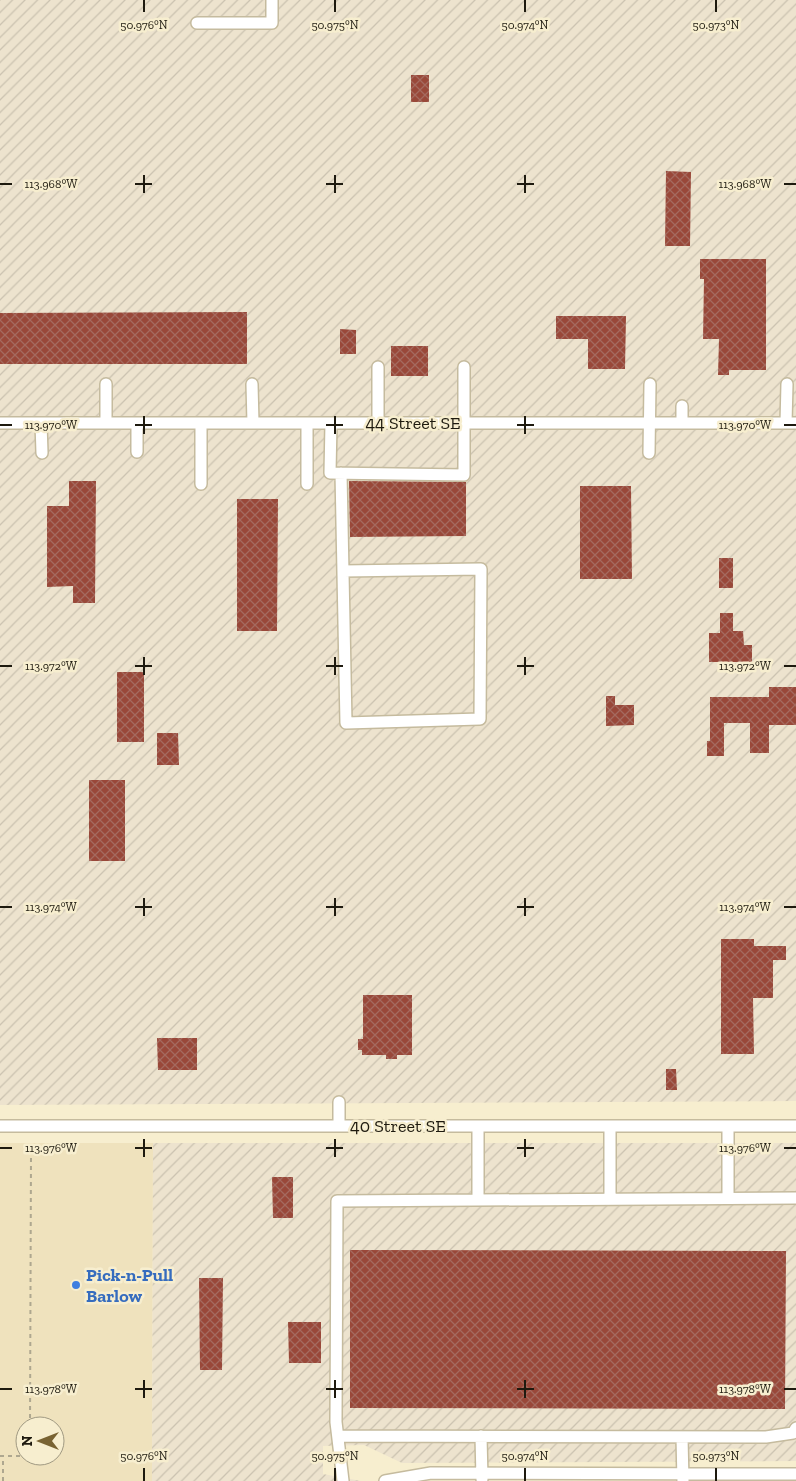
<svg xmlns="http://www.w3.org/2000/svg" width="796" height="1481" font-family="'Zilla Slab',serif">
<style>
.built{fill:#efe2bd;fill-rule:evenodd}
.industrial{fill:url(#industrial-furrows)}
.building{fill:url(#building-cross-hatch)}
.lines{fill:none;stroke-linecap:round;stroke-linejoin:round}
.minor-casing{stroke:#c5bb9e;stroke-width:14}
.path{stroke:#aea78f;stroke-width:2;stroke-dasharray:4 4;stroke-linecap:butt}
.minor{stroke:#fff;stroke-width:11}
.ticks{fill:none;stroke:#1e1a0f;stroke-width:2}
.shop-dot{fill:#3f7fe0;stroke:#f7eecf;stroke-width:2}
.labels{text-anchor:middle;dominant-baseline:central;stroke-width:5;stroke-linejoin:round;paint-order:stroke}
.street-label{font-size:18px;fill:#1e1a0f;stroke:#f7eecf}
.shop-label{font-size:18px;font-weight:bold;fill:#366cbe;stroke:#f7eecf;text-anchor:start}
.ticks-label{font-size:12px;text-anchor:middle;fill:#1e1a0f;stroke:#f7eecf;stroke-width:5;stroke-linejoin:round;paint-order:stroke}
</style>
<defs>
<pattern id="industrial-furrows" width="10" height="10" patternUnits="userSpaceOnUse" patternTransform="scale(1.25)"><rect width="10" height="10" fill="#ede3ce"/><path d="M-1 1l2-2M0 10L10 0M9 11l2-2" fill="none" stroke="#cbc2b0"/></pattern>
<pattern id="building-cross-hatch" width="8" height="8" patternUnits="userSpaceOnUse" patternTransform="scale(1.25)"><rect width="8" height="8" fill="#994839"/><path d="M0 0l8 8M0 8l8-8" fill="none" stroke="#a46a5f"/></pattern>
</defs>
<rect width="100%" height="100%" fill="#f7eecf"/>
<path class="built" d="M0,1143H153L152,1481H0ZM25,1426H55V1456H25Z"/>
<path class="industrial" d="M0,0H796V1101L0,1105Z
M153,1143H796V1461L402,1463L364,1445L323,1446V1474L361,1481H152Z"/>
<path class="building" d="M411,75H429V102H411Z
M666,171L691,172L690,246H665Z
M700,259H766V370H729V375H718L719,339H703L704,279H700Z
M247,312V364H0V313Z
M556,316H626L625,369H588V339H556Z
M340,329L356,330V354H340Z
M391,346H428V376H391Z
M69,481H96L95,603H73V586L47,587V506H69Z
M349,481L466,482V536L350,537Z
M580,486H631L632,579H580Z
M237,499H278L277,631H237Z
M719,558H733V588H719Z
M720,613H733V631H743L744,645H752V662H709V633H720Z
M117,672H144V742H117Z
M769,687H796V725H769V753H750V723H724V756H707V741H710V697H769Z
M606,696H615V705H634V725L606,726Z
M157,733H178L179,765H157Z
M89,780H125V861H89Z
M721,939H754V946H786V960H773V998H753L754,1054H721Z
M363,995H412V1055H397V1059H386V1055H362V1050H358V1039H363Z
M157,1038H197V1070H158Z
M666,1069H676L677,1090H666Z
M272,1177H293V1218H273Z
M350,1250L786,1251L785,1409L350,1408Z
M199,1278H223L222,1370H200Z
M288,1322H321V1363H289Z"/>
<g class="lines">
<g class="minor-casing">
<path id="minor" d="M197,23H272V0
M252,384L253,423
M0,423H796
M41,423L42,453
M106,423V384
M137,423V452
M307,423V484
M331,423L330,473L464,475V367
M378,423V367
M682,423V406
M786,423L787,384
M649,453L650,384
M341,473L346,723L480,719L481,569L343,571
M201,484V423
M339,1102V1126
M0,1126H796
M478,1126V1200
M610,1126V1199
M728,1198V1126
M338,1436L766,1437L793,1433L796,1428
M481,1436L482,1479
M682,1437L683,1481
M343,1481L336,1422L337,1201L796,1198
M385,1481L431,1473L796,1474"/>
</g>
<path class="path" d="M30,1426L31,1155
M0,1456H25
M3,1481V1456"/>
<use href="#minor" class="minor"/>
</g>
<path class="ticks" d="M144,0V12M335,0V12M525,0V12M716,0V12M144,175V193M335,175V193M525,175V193M0,184H12M135,184H152M326,184H343M517,184H534M784,184H796M144,416V434M335,416V434M525,416V434M0,425H12M135,425H152M326,425H343M517,425H534M784,425H796M144,657V675M335,657V675M525,657V675M0,666H12M135,666H152M326,666H343M517,666H534M784,666H796M144,898V916M335,898V916M525,898V916M0,907H12M135,907H152M326,907H343M517,907H534M784,907H796M144,1139V1157M335,1139V1157M525,1139V1157M0,1148H12M135,1148H152M326,1148H343M517,1148H534M784,1148H796M144,1380V1398M335,1380V1398M525,1380V1398M0,1389H12M135,1389H152M326,1389H343M517,1389H534M784,1389H796M144,1468V1481M335,1468V1481M525,1468V1481M716,1468V1481"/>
<circle class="shop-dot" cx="76" cy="1285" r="5"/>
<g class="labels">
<g class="street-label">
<text x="413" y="423">44 Street SE</text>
<text x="398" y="1126">40 Street SE</text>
</g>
<g class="shop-label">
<text x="86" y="1275">Pick-n-Pull<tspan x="86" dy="21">Barlow</tspan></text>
</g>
</g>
<g class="ticks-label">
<text x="144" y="29">50.976°N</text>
<text x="335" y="29">50.975°N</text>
<text x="525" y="29">50.974°N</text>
<text x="716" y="29">50.973°N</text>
<text x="745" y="188">113.968°W</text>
<text x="51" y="188">113.968°W</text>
<text x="745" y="429">113.970°W</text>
<text x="51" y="429">113.970°W</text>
<text x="51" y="670">113.972°W</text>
<text x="745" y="670">113.972°W</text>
<text x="51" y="911">113.974°W</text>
<text x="745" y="911">113.974°W</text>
<text x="51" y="1152">113.976°W</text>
<text x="745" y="1152">113.976°W</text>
<text x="51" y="1393">113.978°W</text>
<text x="745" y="1393">113.978°W</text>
<text x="144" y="1460">50.976°N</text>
<text x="335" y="1460">50.975°N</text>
<text x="525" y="1460">50.974°N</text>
<text x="716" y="1460">50.973°N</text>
</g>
<g transform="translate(40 1441) rotate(270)"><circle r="24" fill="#f7eecf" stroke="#a09982"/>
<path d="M0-4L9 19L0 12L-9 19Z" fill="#796332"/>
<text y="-8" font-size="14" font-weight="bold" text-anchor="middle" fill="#1e1a0f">N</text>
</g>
</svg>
